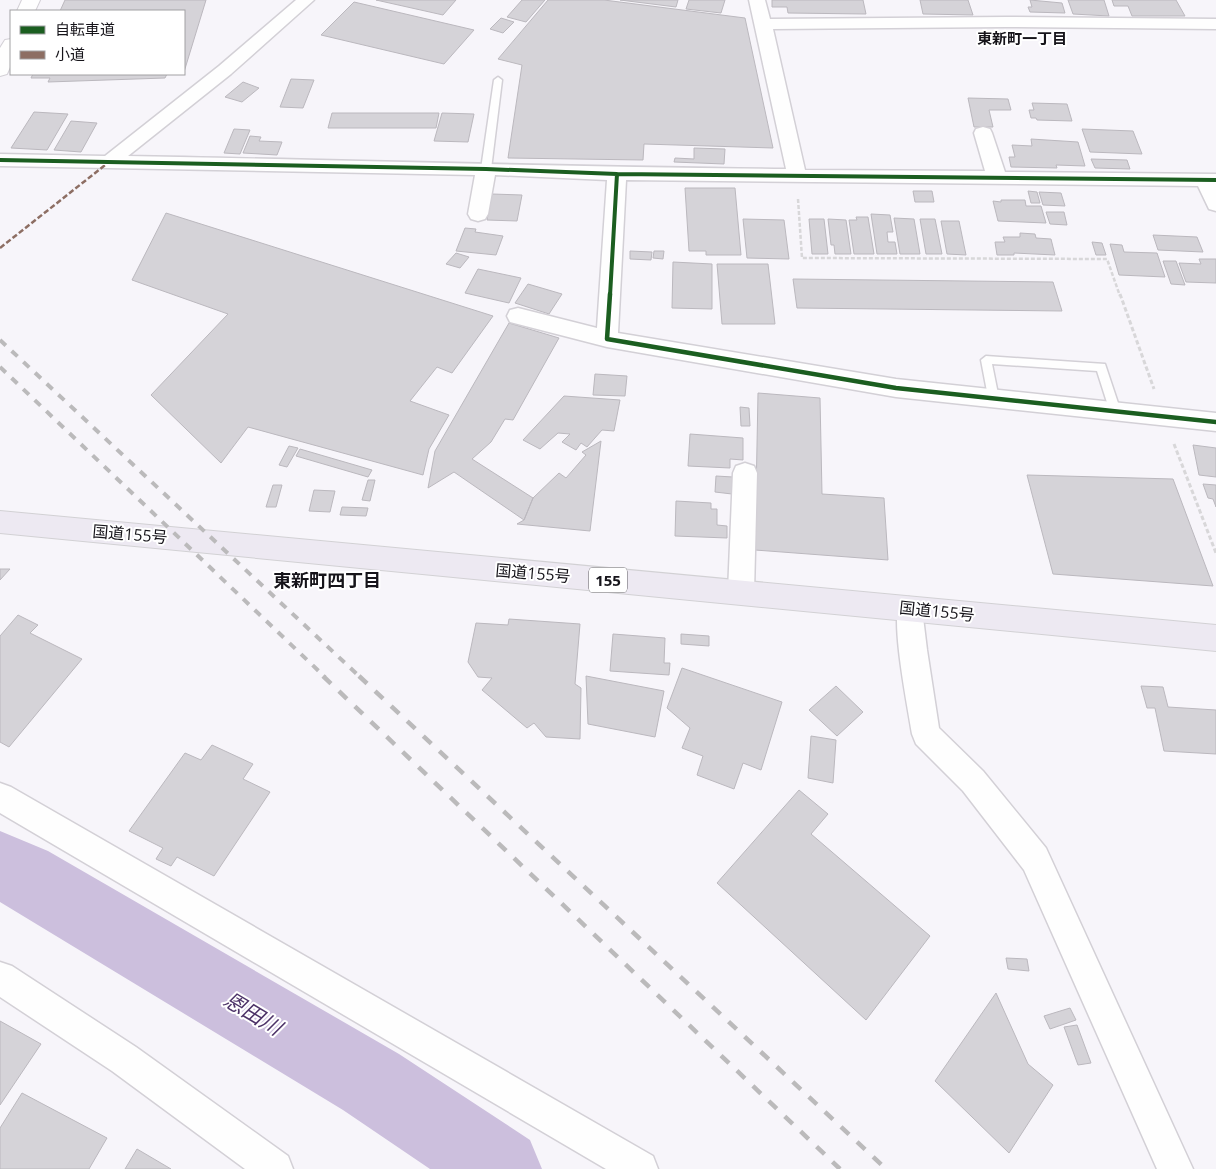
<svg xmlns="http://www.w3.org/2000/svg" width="1216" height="1169" font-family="'Open Sans','Noto Sans JP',sans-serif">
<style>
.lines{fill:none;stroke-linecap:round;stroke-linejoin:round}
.river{fill:#ccbfdd;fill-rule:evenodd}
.building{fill:#d5d3d8;stroke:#bbb8be}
.lane-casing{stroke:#d3d0d6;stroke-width:3}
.street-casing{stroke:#d3d0d6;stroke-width:3}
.secondary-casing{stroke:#d3d0d6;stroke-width:2}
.highway-casing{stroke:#d2d1d4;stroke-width:2}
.path-far1{stroke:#d8d7d9;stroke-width:2.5;stroke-dasharray:4 2;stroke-linecap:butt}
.path{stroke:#d8d7d9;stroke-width:3;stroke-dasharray:4.5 2.5;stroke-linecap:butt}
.lane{fill:#fefefe;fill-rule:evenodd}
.street{fill:#fefefe;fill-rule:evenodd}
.secondary{fill:#fefefe;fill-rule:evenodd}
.highway{fill:#ede9f2;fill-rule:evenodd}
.rail-far1{stroke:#bbbabb;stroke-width:4;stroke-dasharray:8 8;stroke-linecap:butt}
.rail{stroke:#bbbabb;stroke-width:4.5;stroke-dasharray:11 11;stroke-linecap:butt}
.quiet{stroke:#8d6e63;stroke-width:2.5;stroke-dasharray:5.5 2.5;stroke-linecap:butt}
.cycleway-far1-casing{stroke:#fff;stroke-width:6}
.cycleway-casing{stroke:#fff;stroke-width:8}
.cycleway-far1{stroke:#1b5e20;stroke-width:4}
.cycleway{stroke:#1b5e20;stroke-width:4.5}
.labels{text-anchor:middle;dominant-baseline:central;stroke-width:4;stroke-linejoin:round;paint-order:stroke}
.far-neighbourhood-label{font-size:15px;font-weight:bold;fill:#16141a;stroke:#fff}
.shield{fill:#fff;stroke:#5c5a5f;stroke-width:1}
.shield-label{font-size:15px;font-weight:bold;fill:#16141a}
.street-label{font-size:16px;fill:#16141a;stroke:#fff}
.neighbourhood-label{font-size:18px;font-weight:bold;fill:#16141a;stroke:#fff}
.near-water-label{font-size:21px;font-style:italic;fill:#4d3368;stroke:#fff}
</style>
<rect width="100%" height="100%" fill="#f7f5fa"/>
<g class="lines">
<path class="river" d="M0,831L48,851L399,1054L530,1140L542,1169H430L343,1110L0,902Z"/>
</g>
<path class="building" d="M65,0H206L184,72V11H60Z
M376,0H456L443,15Z
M522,0H545L526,22L507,17Z
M548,0H604L745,18L773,148L644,144L643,160L508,158L522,65L498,59Z
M620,0H678L676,7Z
M689,0H725L721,13L686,9Z
M772,0H863L866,14L788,13L787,7H772Z
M920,0H968L973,15L923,14Z
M1030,0L1062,3L1065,13L1030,12L1028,7H1032Z
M1068,0H1104L1109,16L1073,14Z
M1112,0H1176L1185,16H1132L1128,6H1114Z
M354,2L474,30L444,64L321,35Z
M501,18L514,22L503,33L490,29Z
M33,74H167L165,78L48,82L50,78H31Z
M291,79L314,80L303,108L280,107Z
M243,82L259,88L242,102L225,97Z
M968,98L1008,99L1011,110H989L993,127H974Z
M1032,103L1067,104L1072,121L1037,120L1036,118H1031L1029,110H1034Z
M34,112L68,114L47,150L11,148Z
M332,113H439L436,128H328Z
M442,113L474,114L468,142L434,141Z
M71,121L97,123L81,152L54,150Z
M234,129L250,130L240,154L224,153Z
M1082,129L1133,131L1142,154L1090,152Z
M250,136L261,137L259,141L282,142L277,155L243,153Z
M1031,139L1078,142L1085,166L1056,165L1057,168L1011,167L1009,157H1015L1012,145L1032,146Z
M694,148L725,149L724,164L674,162L675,158L694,159Z
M1091,159L1127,160L1130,169L1095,168Z
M685,188H735L741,255H706V251H689Z
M913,191H932L934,202H915Z
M1028,191L1037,192L1040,203H1031Z
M1039,192L1061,193L1065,206L1043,205Z
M492,194L522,195L517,221L487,220Z
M1001,200H1025L1026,206H1041L1046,223L998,221L993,201L1001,202Z
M1046,212H1064L1067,225L1050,224Z
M166,213L493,316L452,373L437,367L410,401L449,415L429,449L423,475L248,427L221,463L151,395L228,314L132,280Z
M871,214L890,215L893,232H887L888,242H895L897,254H877Z
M856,217H868L874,254H854L849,220H857Z
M894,218L914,219L920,254H900Z
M743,219L784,220L789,259L747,258Z
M809,219H824L828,254H812Z
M828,219L846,220L851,254H835L834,245H831Z
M920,219H935L942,254H926Z
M941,221H959L966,255L947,254Z
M465,228L476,229L475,232L503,236L496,255L456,251Z
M1020,233L1035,234L1036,238L1051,239L1055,255L1014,253V255H997L995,242H1005L1003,237H1020Z
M1153,235L1197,237L1203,252L1158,250Z
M1092,242L1102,243L1106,255H1096Z
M1110,244L1122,245L1124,252L1157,253L1165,277L1119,275Z
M630,251L652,252L651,260L630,259Z
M654,251H664L663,259L653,258Z
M456,253L469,257L460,268L446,264Z
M1199,259H1216V283L1186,282L1179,263L1201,264Z
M1163,261H1176L1185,285L1171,284Z
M673,262L712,264V309L672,308Z
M717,264H768L775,324H722Z
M478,269L521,278L509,303L465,293Z
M793,279L1053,282L1062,311L797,308Z
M528,284L562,294L549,314L515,303Z
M509,323L559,338L513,420L505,419L491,442L472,459L533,498L524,520L454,472L428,488L435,451Z
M595,374L627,376L625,396L593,395Z
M758,393L820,398L822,494L884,498L888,560L755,550Z
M564,396L620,400L614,431L602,430L587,447L581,443L576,450L562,442L570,434L558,433L540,449L523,440Z
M740,407L749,408L750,426H741Z
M690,434L743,438V460L730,459V468L688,466Z
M601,441L590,531L517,524L524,520L533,498L559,473L566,478L586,455L582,452Z
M1193,445L1216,448V477L1199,475Z
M289,446L298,448L287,467L279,465Z
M300,449L372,470L368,477L296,456Z
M1027,475L1173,479L1213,586L1053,574Z
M716,476L733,477L732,494L715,492Z
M368,480H375L370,501L362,500Z
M1203,484L1216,485V507L1213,499L1208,498Z
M273,485H282L276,507H266Z
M314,490L335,491L330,512L309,511Z
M676,501L711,503V509H717V525L727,526V538L675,536Z
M342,507L368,508L366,516L340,515Z
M0,569H10L0,580Z
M18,615L38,625L30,633L82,659L9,747L0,742V636Z
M509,619L580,624L575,684L581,688L580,739L546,737L534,723L527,728L482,690L492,678L478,677L468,662L476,623L508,625Z
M613,634L665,638L664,663H670L669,675L610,671Z
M681,634L709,636V646L681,644Z
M682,668L782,702L761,770L743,763L734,789L697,775L703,756L682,748L690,728L667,708Z
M586,676L664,691L655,737L588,724Z
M836,686L863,712L837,736L809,710Z
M1141,686L1163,687L1168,707L1216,710V754L1164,751L1155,708H1147Z
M811,736L836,740L833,783L808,778Z
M212,745L253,764L243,779L270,792L214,876L177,857L171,866L156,859L163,848L129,831L185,753L201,760Z
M799,790L828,814L811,834L930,936L866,1020L717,883Z
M1006,958L1027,959L1029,971L1008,969Z
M996,993L1028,1064L1053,1085L1009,1153L935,1081Z
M1070,1008L1076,1020L1050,1029L1044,1016Z
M0,1021L41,1044L0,1105Z
M1077,1025L1091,1063L1078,1065L1064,1027Z
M22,1093L107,1138L89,1169H0V1128Z
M137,1149L171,1169H125Z"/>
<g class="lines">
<g class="lane-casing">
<path id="lane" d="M498,77L502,80L491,169L486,172L481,169L494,80Z
M986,356L1105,364L1121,412L1119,415H1111L1097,371L992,364L999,399L997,402H989L981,360Z"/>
</g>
<g class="street-casing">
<path id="street" d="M296,0H314L231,74L128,156C347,160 567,167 786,169L749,0H765L770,19L1006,17L1216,19V29L1006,27L773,29L805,170L985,171L974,133L976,129L983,127L990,129L992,133L1005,172L1216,174V211L1209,209L1198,186L626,180L618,333L896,379L1216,413V431L896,397L607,347L510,322L507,316L510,310L518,308L597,328L607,180L495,175L488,214L485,219L478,221L471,219L468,214L475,175L0,166V154L105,156L219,66Z
M745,463L754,466L757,473L754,592L750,600L741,603L732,600L728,592L733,473L736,466Z
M909,597L918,601L922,609L927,650L939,728L983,771L1046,848L1193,1169H1157L1024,870L963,791L916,744L912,734C908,708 890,620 900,601Z
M0,783L11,787L653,1156L658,1169H606L0,813Z
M0,962L12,966L136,1047L288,1156L293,1169H245L112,1071L0,997Z"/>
</g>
<g class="secondary-casing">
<path id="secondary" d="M22,0H40L35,11H17Z
M11,39V65L7,74L0,76V48L5,40Z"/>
</g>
<g class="highway-casing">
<path id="highway" d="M0,511L1216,625V651L0,533Z"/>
</g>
<path class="path-far1" d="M798,199L802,258L1107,259L1120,296"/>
<path class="path" d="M1120,294L1154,389
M1174,444L1216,553"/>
<use href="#lane" class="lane"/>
<use href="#street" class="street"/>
<use href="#secondary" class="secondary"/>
<use href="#highway" class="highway"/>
<path class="rail-far1" d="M0,340L360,677
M0,367L325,677"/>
<path class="rail" d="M323,676L840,1169
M359,676L886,1169"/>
<path class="quiet" d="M0,248L109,162"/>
<g class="cycleway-far1-casing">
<path id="cycleway-far1" d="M0,160L486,169L617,174L1216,180
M610,296L617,174"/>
</g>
<g class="cycleway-casing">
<path id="cycleway" d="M610,294L607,339L896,388L1216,422"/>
</g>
<use href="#cycleway-far1" class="cycleway-far1"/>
<use href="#cycleway" class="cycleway"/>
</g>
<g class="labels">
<g class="far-neighbourhood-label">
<text x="1022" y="38">東新町一丁目</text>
</g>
<rect class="shield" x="589" y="567.5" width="38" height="25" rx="4"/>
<g class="shield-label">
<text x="608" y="580">155</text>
</g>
<g class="street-label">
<text transform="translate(130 534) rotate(5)">国道155号</text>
<text transform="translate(533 573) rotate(5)">国道155号</text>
<text transform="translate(937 611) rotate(6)">国道155号</text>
</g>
<g class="neighbourhood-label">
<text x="327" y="580">東新町四丁目</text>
</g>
<g class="near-water-label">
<text transform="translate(253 1013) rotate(31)">恩田川</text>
</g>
</g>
<rect x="10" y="10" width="175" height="65" fill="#ffffff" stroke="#a2a1a3"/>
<rect x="20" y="26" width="25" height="8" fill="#1b5e20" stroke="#a2a1a3"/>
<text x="55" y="35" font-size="15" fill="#16141a">自転車道</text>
<rect x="20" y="51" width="25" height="8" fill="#8d6e63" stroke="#a2a1a3"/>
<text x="55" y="60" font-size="15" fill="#16141a">小道</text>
</svg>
